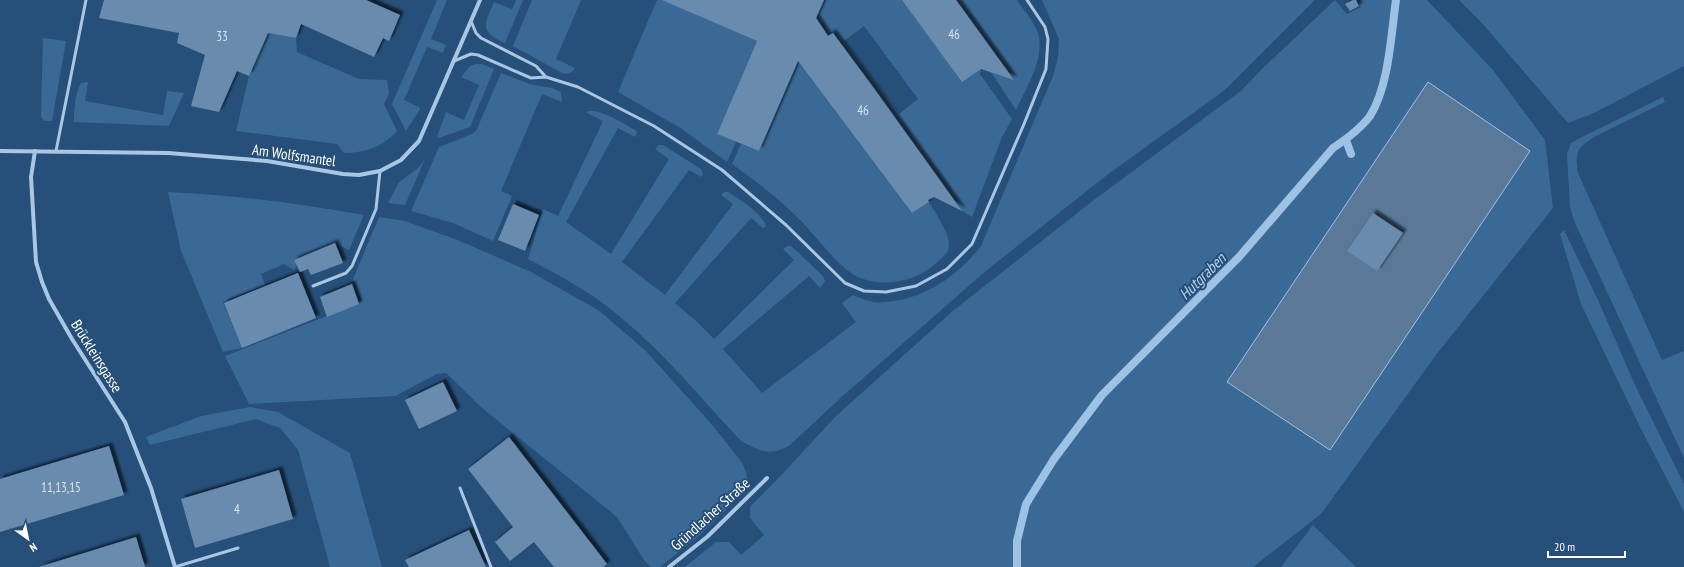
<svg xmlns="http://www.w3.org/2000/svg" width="1684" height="567" font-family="'PT Sans Narrow',sans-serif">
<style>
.green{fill:#3a6996;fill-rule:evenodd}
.water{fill:#5a7897;stroke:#9ec2e4}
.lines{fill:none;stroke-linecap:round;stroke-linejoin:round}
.stream{stroke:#9ec2e4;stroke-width:8}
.building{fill:#678bae;filter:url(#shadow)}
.lane{stroke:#a9c7e3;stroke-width:3}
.street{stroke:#a9c7e3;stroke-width:4}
.labels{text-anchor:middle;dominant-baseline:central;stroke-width:4;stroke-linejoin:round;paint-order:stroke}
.number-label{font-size:13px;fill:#d9e2eb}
.street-label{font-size:15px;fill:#fff;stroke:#264f79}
.water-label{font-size:16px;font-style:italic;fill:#b4d0eb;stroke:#264f79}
</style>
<defs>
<filter id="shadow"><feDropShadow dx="3.5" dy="-3.5" stdDeviation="1" flood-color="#0009"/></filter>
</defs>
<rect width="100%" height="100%" fill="#264f79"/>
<path class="green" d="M437,0H447L431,39L446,45L443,53L427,47L404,100L419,107L420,109L406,131L392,104Z
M516,0H523L505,43C478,31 485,24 494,2L512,9Z
M532,0H581L556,59L575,68C572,73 569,75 562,73L513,46Z
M657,0H664L757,41L717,134L736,142L727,162L682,129L618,92Z
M824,0H902L981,69L980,74L1012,119L1002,137L972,217L962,211L873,87L833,33L828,36L816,18ZM864,26L918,99L899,114L844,41Z
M956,0H1017C1023,9 1031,18 1036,28C1048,55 1027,86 1016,110L991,72L1014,79Z
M1042,0H1315L1225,90L1107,175L987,270L845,394L790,445C770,457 760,451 741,441C701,398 663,352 618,315C591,292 559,275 528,259L543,209L558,216L603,121L587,113L588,111C599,108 625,124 635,130L637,132L635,137L618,128L566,222L611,254L669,159L655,149L659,145H663L701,169L703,174L701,177L689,170L622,262L665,295L733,204L721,195L724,192H728C739,199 762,213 766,226L763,228L751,218L675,303L695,320L714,339L794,260L783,249L787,246H791L823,276L825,281L824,283L820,288L809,276L723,349L762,393L856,322L842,303L853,295C860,298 867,301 874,302C877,303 882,302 886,302C924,299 958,276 981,246L1053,76L1058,58L1059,39Z
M1335,0L1347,14L1361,7L1357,0H1427L1493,70L1545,140L1553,208L1436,355L1321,514L1253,567H685L716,542H729L741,555L764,535L750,518V507L789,467L835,417L954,310L1090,203L1242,90L1262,69Z
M1459,0H1684V66L1594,113L1568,123L1481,22Z
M268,33L296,38L297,52L359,79L387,80L389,94L384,104L397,131C383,147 365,153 344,153L337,144L236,131L249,76Z
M43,38L66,41L52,121H44L41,117Z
M798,61L912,213L929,202C935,212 950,234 949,245C949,252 944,256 940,260C918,281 886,289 858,277C837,267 815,234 798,218C778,198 754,180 732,164L741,144L759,151Z
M476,64H482L494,69L470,127L439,138L437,137L446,112L464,120L479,85L461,77L470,66Z
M501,73L533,85L552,88L561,92L562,102L542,94L501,191L512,196L493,241L453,223L411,211L439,147L472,134L476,131Z
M88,82L85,101L163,115L167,91L184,93L169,126L74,122C74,109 75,95 81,83Z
M1663,97L1665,102L1594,137C1576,149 1575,151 1578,173L1662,360L1684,351V458L1575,223L1570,207L1567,154L1571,143L1578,139Z
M425,159L405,205L388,203L399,182L417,169Z
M168,192C234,195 299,203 364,215L349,250L335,243L295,259L296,267L294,270L284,264L261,274L265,285L223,302L242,348L223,352L181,251Z
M379,217L405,221L460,241L531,272L598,310L645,350L714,427L743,464L748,479L743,493L700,535L660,567H651L644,560L617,517L482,408L446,373L437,374L395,396L249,404L225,356L362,302L353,279Z
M1564,230L1598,300L1635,385L1684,484V512L1641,429L1581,304L1560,234Z
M250,407L278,412L350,453L382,567H330L298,450L280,428L256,419L150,445L146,437L201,416Z
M1313,525L1356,567H1281Z"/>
<path class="water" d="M1428,82L1530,151L1330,450L1227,382Z"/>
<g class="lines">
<path class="stream" d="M1346,140L1351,154
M1017,567V541L1026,504L1054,459L1102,395L1239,257L1333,148C1345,140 1362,127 1370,116C1389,86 1391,35 1396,0"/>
</g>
<path class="building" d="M104,0H366L400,15L389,41L383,38L374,57L301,24L296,38L268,33L249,76L237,71L219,112L191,106L205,55L177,43L179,33L99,18Z
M662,0H824L816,18L828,36L833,33L873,87L962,211L934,197L928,200L929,202L912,213L798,61L759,151L717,134L757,41Z
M902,0H956L1014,80L981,69L962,82Z
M1353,0H1356L1359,6L1350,11L1345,4Z
M513,204L539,215L525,251L498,240Z
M1373,213L1403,233L1377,271L1347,251Z
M335,243L343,263L311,275L308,269L300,272L294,260Z
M298,273L316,318L242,348L224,303Z
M352,284L359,304L327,317L320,297Z
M443,382L457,411L419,429L405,400Z
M509,437L607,564L603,567H554L534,542L510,561L495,542L513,527L468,469Z
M109,446L124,495L0,532V479Z
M279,470L293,519L195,548L181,499Z
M469,530L486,567H409L405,560Z
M136,537L145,567H39Z"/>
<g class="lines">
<path class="lane" d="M471,21L476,33L481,38L536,66L546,77
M454,61L471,54L478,55L531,78L546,77L578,87L654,126L722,170L786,225L845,283L864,291L886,292L916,286L947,269L972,244L1024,124L1046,69L1048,39L1045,27L1027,0
M56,151L86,0
M313,286L346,273L352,266L376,209L380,171
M460,488L491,567
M175,567L238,548"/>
<path class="street" d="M0,151L168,153L267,161L343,174L359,175L380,171L401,160L419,141L480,0
M35,151L31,177L36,262L42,282L49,299L72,339L125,422L151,488L175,567
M669,567L707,537L767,478"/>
</g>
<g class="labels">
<g class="number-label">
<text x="954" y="34">46</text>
<text x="222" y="36">33</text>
<text x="863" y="110">46</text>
<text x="61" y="487">11,13,15</text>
<text x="237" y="509">4</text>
</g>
<g class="street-label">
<text transform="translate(294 155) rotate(8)">Am Wolfsmantel</text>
<text transform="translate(97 356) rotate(58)">Brückleinsgasse</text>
<text transform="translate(710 514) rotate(-42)">Gründlacher Straße</text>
</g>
<g class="water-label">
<text transform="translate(1202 276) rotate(-45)">Hutgraben</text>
</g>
</g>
<g transform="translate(28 539) rotate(147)" stroke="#264f79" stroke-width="3" paint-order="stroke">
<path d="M0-3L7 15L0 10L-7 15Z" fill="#ffffff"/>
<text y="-6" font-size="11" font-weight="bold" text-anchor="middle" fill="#ffffff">N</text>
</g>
<path d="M1548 551v6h77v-6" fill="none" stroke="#ffffff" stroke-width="2"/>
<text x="1554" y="551" font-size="12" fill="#ffffff" stroke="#264f79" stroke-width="3" paint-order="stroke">20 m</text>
</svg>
